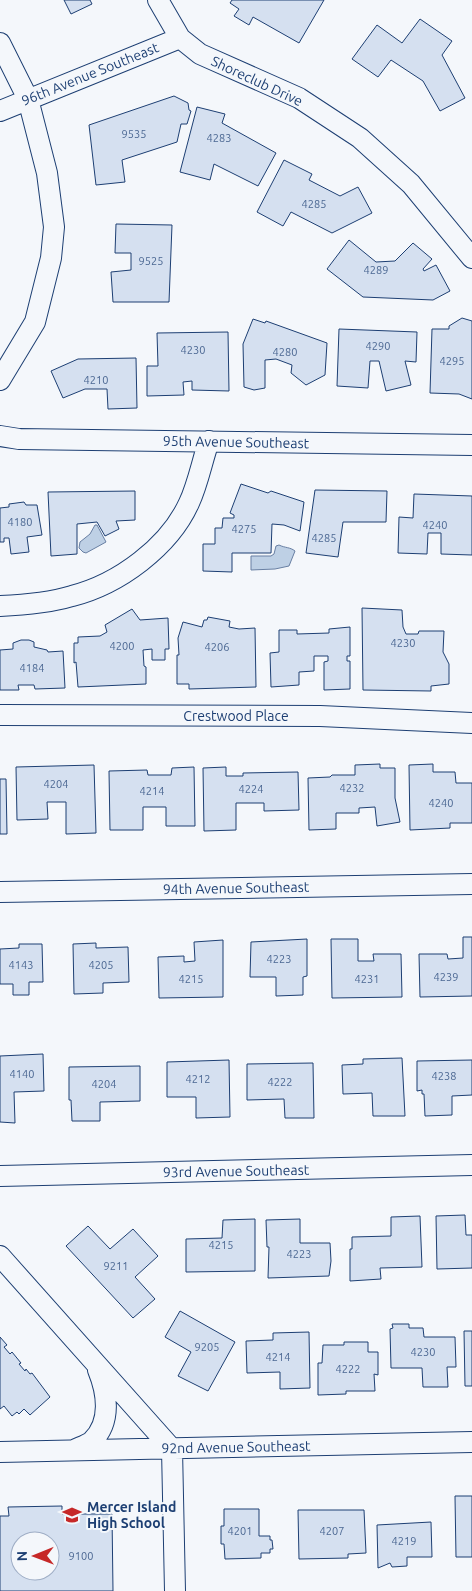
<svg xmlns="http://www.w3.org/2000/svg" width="472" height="1591" font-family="Ubuntu,sans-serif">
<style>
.water{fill:#bed0e5;stroke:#687fa3}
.building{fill:#d5e0f0;stroke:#1d3f73;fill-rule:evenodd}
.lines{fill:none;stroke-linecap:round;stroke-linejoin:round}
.minor-casing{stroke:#1d3f73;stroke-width:22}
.minor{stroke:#f4f7fb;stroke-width:20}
.labels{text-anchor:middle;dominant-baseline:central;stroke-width:4;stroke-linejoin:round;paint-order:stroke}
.number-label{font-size:11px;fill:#4b6792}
.street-label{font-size:14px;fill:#1d3f73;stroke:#f4f7fb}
.poi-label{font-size:14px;font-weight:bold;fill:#1d3f73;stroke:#f4f7fb;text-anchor:start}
</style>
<rect width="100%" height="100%" fill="#f4f7fb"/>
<path class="water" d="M95,525H97L106,542L86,553L83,552L79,548L80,542L90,534Z
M279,545C285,548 290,547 295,551L289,566L275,569L251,570V556H271L274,554L276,546Z"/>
<path class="building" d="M64,0H90L92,4L71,14Z
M232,0H324L299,43L253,17L249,25L234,16L239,9L230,3Z
M420,19L452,41L442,55L465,98L440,111L423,81L391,60L378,77L352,59L377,25L402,43Z
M174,96L188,103L189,110L191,111L187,124H181L177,142L122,160L125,182L96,185L89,125Z
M197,107L225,114L222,123L276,153L258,186L214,164L210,180L180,172Z
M284,160L312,174L309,180L340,196L358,187L372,213L332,233L291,212L283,226L257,212Z
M116,224L172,225L169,302H113L111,272L131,270V253H115Z
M349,240L376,262L395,261L413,243L432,259L423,269L424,271L436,265L450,291L433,300L363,297L327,269Z
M462,318L472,321V399L459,394L430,393L432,329H449V326Z
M253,319L265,323L266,321L327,343L325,375L306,385L291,373L292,365L276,359L265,360V388L254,390L244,387L243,344Z
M339,329L417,332L416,362L405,361L411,385L386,391L379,361H370L368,388L337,386Z
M228,332L229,391L192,390V381L183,382L184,395L147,396V366H158L157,333Z
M136,358L137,408L108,409L107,389H85L63,398L51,371L78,359Z
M241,484L268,493L271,491L304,502L300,531L284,525L272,524L271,553H232V572L203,571V544H215V528H222L223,518H234V515L230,513Z
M315,490L387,491L386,522H343L338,557L306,553Z
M135,491V520L116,521L119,529L105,536L97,522L77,524V554L51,556L48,492Z
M414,494L472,496V555L441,554V533H428L427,554L398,553L399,517L413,518Z
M24,502L26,505H37L42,535L27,537L29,552L11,554L9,538H4V542H0V508L9,507V504Z
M362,608L402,610L403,627L406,634H418L419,631H444L443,652L449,664V684L431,686V691L363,690Z
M132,609L140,620L168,618L169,649H165V660H152V649L143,650L144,666L146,667V684L78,687L76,662L74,663V643H78V637L100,636L107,632L105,625Z
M208,617L230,621L229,627L239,629L255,628L256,687L189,689V684H177V655H179L178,638L183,622L202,627L204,620H207Z
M350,627V656H347V661H350V689L324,690V662L328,661V656H314V671L299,672V685L271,687L270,653L279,652V630H297V634L329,633V629Z
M21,640H29L34,642V647L47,650L48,652L63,651L65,688L35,689L34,685H18L19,690H0V650L13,649V643Z
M380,764V768H395V798L400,822L377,826L375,807L359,808V813H336V829L309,830L308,778L330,777L332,775H355V765Z
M433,764V772H455L456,783H472V823H450V828L410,830L409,765Z
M94,765L96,833L66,834V802H47L48,819L17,820L16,767Z
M194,767L195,826H166V807H143V830H110L109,771L147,770L148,775H171L172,768Z
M226,767V776H243V773L298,772L299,810L264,811V803H236V830L204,831L203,768Z
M0,779H6L7,834H0Z
M463,937H472V996L420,997L419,954H447L448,959L463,958Z
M307,939V976L303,977V995L276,996V977H250L251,942Z
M331,939H358V961H374L373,954H401L402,997L332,998Z
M223,940V997L159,998L158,957L184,956V962L195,961L194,942Z
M96,943V948L128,947L129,982L103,983V993L74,994L73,944Z
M19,944H42L43,982H29V995H13V984H0V949L19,948Z
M43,1054L44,1091L14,1092L15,1123L0,1122V1056Z
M402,1058L405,1116H373L372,1093L343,1094L342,1065L363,1064V1059Z
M229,1060L230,1117L196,1118V1097H167V1062Z
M472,1060V1095L452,1096V1115L425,1116L424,1094H422V1090L417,1091V1061Z
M313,1063L314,1118H285L284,1099L247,1100V1064Z
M140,1066V1101L100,1102V1121H72L71,1100H69V1067Z
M465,1215L466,1235H472V1268L437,1269L436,1216Z
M420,1216L422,1267L380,1268L381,1279L350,1281V1249H352V1237L391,1236V1217Z
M255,1219V1271L186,1272V1239L222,1238L223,1220Z
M300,1219V1243H330L331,1261L329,1276L268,1278L269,1247H267L266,1220Z
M88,1226L110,1249L133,1229L158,1256L135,1277L155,1299L133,1318L66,1246Z
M180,1311L235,1342L208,1391L178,1376L191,1352L165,1337Z
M392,1324H409V1328H423L424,1337H455L456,1367H447L448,1387H423L422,1368H391L390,1329L393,1328Z
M464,1331H472V1386H465Z
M309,1332L310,1388L280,1389V1372L247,1373L246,1341L273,1340V1333Z
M0,1337L7,1345L4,1347L10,1354L12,1352L21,1363L19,1364L25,1371L26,1369L30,1374L32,1373L50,1397L30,1415L24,1409L19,1414L17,1412L12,1416L4,1406L0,1409Z
M344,1342H368V1352H378V1375L374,1374L375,1391H346V1394L318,1395V1363H322L323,1345H344Z
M455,1496H472V1557H456Z
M62,1506V1514H112L113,1591H0V1516H9L8,1507ZM20,1541H50V1571H20Z
M224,1509H259V1536H270V1540H272L273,1549H270V1553H261V1558L225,1559L224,1544H221V1526H224Z
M298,1510H364L366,1553L348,1554V1558L299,1559Z
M431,1522L432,1557H407V1566L392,1567L390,1563L378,1568L377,1525Z"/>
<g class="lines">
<g class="minor-casing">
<path id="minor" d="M158,0L180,38L200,54L299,98L360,138L411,184L472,258
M0,43L28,99L47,173L54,227L51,258L35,322L0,380
M0,111L180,38
M0,436L19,439L472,445
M0,606C24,605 49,603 72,596C119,584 169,547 189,503C198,484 202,461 209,441
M0,715L320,716L472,723
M0,892L472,884
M0,1176L472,1165
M0,1256L172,1449L175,1591
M74,1450C80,1447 87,1445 92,1441C112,1422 107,1392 98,1370
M0,1452L472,1442"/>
</g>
<use href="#minor" class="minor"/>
</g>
<defs>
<g id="school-bare" transform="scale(1.5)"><path d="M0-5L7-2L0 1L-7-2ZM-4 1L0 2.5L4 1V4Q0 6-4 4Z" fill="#c62828" stroke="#f4f7fb" stroke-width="2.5" paint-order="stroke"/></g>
</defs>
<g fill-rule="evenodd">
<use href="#school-bare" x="72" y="1515"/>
</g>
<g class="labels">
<g class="number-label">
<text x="134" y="134">9535</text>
<text x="219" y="138">4283</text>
<text x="314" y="204">4285</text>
<text x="151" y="261">9525</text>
<text x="376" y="270">4289</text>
<text x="378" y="346">4290</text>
<text x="193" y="350">4230</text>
<text x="285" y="352">4280</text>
<text x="452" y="361">4295</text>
<text x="96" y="380">4210</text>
<text x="20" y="522">4180</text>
<text x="435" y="525">4240</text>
<text x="244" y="529">4275</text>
<text x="324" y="538">4285</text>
<text x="403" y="643">4230</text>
<text x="122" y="646">4200</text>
<text x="217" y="647">4206</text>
<text x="32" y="668">4184</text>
<text x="56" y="784">4204</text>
<text x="352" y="788">4232</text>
<text x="251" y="789">4224</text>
<text x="152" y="791">4214</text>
<text x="441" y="803">4240</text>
<text x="279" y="959">4223</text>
<text x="21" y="965">4143</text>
<text x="101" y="965">4205</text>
<text x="446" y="977">4239</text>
<text x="191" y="979">4215</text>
<text x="367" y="979">4231</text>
<text x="22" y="1074">4140</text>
<text x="444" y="1076">4238</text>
<text x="198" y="1079">4212</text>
<text x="280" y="1082">4222</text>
<text x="104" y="1084">4204</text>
<text x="221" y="1245">4215</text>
<text x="299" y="1254">4223</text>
<text x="116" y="1266">9211</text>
<text x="207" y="1347">9205</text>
<text x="423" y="1352">4230</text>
<text x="278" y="1357">4214</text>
<text x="348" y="1369">4222</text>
<text x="240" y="1531">4201</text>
<text x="332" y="1531">4207</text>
<text x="404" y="1541">4219</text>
<text x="81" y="1556">9100</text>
</g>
<g class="street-label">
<text transform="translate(90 74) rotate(-22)">96th Avenue Southeast</text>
<text transform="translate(257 81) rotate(25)">Shoreclub Drive</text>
<text transform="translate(236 442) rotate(1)">95th Avenue Southeast</text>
<text x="236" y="716">Crestwood Place</text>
<text transform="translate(236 888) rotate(-1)">94th Avenue Southeast</text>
<text transform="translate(236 1171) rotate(-1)">93rd Avenue Southeast</text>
<text transform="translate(236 1447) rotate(-1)">92nd Avenue Southeast</text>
</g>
<g class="poi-label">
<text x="87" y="1507">Mercer Island<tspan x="87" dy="16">High School</tspan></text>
</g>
</g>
<g transform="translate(35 1556) rotate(269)"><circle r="24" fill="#f4f7fb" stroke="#9eadc5"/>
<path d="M0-4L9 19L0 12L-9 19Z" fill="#c62828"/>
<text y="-8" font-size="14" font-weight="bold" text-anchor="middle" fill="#1d3f73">N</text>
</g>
</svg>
